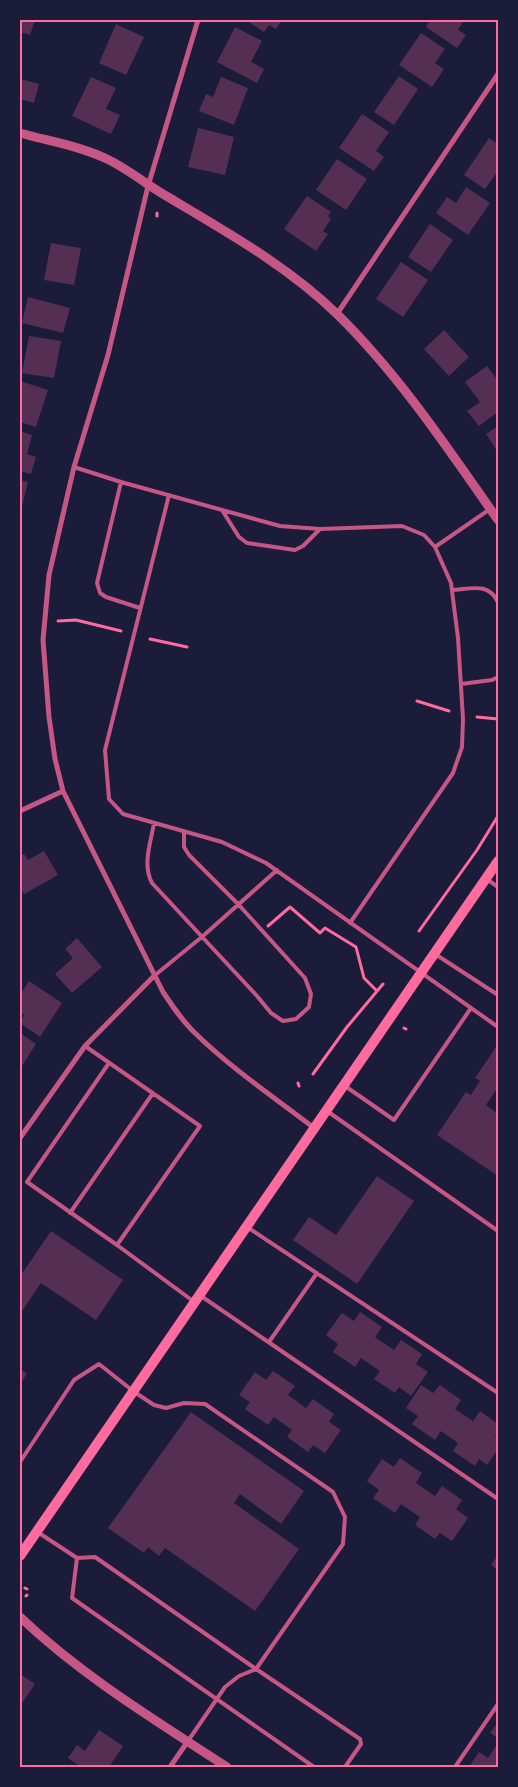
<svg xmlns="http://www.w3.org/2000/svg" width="518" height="1787" font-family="'Sofia Sans Condensed',sans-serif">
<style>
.building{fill:#542f53}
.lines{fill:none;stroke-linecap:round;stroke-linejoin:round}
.path{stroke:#ff6b9d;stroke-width:3}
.service{stroke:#c65784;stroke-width:4}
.minor{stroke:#c65784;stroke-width:5}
.tertiary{stroke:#c65784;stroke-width:9}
.secondary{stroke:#ff6b9d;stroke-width:10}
.neatline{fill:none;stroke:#ff6b9d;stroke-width:2}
</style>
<rect width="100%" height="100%" fill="#1b1b3a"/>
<path class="building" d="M20,20H35L30,35L20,32Z
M246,20H282L276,29L269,25L264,32Z
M430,20H464L458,30L466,35L457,48L426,27Z
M116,24L144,37L126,75L99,63Z
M235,27L262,41L251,62L264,69L257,83L217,62Z
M421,33L445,49L435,63L444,69L432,87L399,65Z
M399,76L418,89L394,125L374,112Z
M91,77L116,88L106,109L120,115L111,134L72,116Z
M221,77L248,88L234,125L199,111L206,94L213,97Z
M21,79L39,84L34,103L20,99Z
M362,114L389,132L376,151L384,157L374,171L339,148Z
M198,128L234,137L225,175L188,167Z
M489,138L498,144V171L485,189L464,175Z
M337,159L367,179L346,210L316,190Z
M466,187L490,203L468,235L436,213L447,197L456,203Z
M307,196L331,212L328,216L331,219L323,231L328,234L316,251L284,229Z
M430,224L453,240L431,272L408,257Z
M51,243L81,248L74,285L44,280Z
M401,262L428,280L403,317L376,299Z
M28,297L70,308L63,333L22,323Z
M444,330L469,357L449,376L424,349Z
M29,336L61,341L54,378L22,373Z
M487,366L498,381V412L479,426L467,411L480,402L465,382Z
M20,381L48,390L36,427L20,422Z
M498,426V452L486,434Z
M20,431L32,435L27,454L36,457L31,474L20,471Z
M20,480L28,482L21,511H20Z
M44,851L58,875L24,894L20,887V856L24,854L28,860Z
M77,938L102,967L72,993L55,974L73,958L65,949Z
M29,981L62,1003L40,1037L20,1023L24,1015L20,1012V995Z
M20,1033L36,1044L20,1069Z
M498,1044V1091L496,1090L486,1105L498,1114V1176L437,1135L466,1092L471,1095L480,1081L475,1078Z
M377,1176L414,1201L357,1284L293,1240L309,1217L336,1235Z
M51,1231L123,1280L96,1320L41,1283L20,1314V1270L23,1272Z
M360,1312L382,1327L375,1337L394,1350L401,1340L422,1354L416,1364L428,1372L411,1396L399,1387L395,1393L374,1379L380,1371L361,1358L355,1367L333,1352L338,1344L326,1335L342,1313L354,1321Z
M20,1369L27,1374L20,1384Z
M273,1371L295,1386L288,1395L306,1408L313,1399L334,1414L329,1422L341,1430L325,1453L313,1445L308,1452L287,1437L292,1430L274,1417L268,1425L245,1409L250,1402L239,1395L255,1372L266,1380Z
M421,1385L433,1393L440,1385L461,1400L455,1409L473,1421L480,1411L498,1424V1432L495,1436L498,1438V1449L487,1465L479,1459L475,1466L453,1451L458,1443L441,1431L435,1440L412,1424L418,1416L406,1408Z
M191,1412L304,1491L281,1524L240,1494L234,1503L299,1549L255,1611L165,1548L159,1556L148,1547L144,1553L108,1528Z
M400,1458L422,1473L416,1483L435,1496L442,1486L462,1500L456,1509L468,1518L452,1541L440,1533L435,1539L415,1525L420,1517L401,1504L395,1513L373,1498L379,1490L367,1481L382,1459L394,1467Z
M498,1555V1570L491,1565Z
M20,1674L35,1684L20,1706Z
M498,1722V1738L490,1733Z
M99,1730L123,1746L109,1767H81L68,1758L77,1745L85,1751Z
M498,1743V1767H469L479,1752L488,1758Z"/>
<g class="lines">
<path class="path" d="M157,213V216
M58,621L76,620L121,631
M150,639L187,647
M417,701L449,711
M477,717L498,719
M268,926L290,907L320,933L325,928L356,947L364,978L377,991
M419,931L477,850L498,816
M404,1028L406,1029
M313,1074L347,1027L383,984
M298,1083L299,1086
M25,1588L27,1589
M26,1596L27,1595"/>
<path class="service" d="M74,467L121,482L280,526L320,529L402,526L424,535L435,547L490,509
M121,482L97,583L100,593L106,597L140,608
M169,495L105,750L109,799L123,814L222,842L266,863L498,1027
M222,510L239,537L247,543L295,550L303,546L320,529
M452,590C471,589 488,582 498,602
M461,684L492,680L498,677
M154,823C151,842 142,864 152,883L257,996L271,1013L283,1021L296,1019L309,1007L311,994L305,978L238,904L189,855L184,847V831
M488,880L498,887
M350,923L453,773L462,747L463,719L458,638L451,583L435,547
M435,954L498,995
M154,976L203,936L277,870
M85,1046L200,1126L117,1245L193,1301
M109,1063L27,1182L117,1245
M345,1086L394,1120L471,1008
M327,1111L498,1231
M70,1213L153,1093
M247,1227L498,1393
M201,1296L498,1499
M269,1342L317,1273
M20,1462L74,1380L99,1364L133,1391L154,1405L166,1408L184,1403L205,1404L333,1492L345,1517L343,1544L256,1669L239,1676L225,1687L188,1741
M39,1533L77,1558L95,1557L256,1669L360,1739L361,1744L345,1767
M77,1558L72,1598L314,1767
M455,1767L498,1704"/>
<path class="minor" d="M198,20L148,186L108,355L74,467L49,575L43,640L49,717L55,759L63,791L163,992C173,1007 183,1022 196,1034C232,1069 275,1098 314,1128
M337,314L498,74
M20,811L63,791
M20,1138L85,1046L154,976
M170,1767L188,1741"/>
<path class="tertiary" d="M20,133C48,141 80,146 107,159C128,169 147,185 168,197C227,232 289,267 338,315C400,376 449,450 498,520
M20,1617C82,1676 155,1720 227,1767"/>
<path class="secondary" d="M20,1556L498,861"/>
</g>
<rect width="518" height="1787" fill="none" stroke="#1b1b3a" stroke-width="42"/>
<rect x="21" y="21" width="476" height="1745" class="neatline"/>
</svg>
